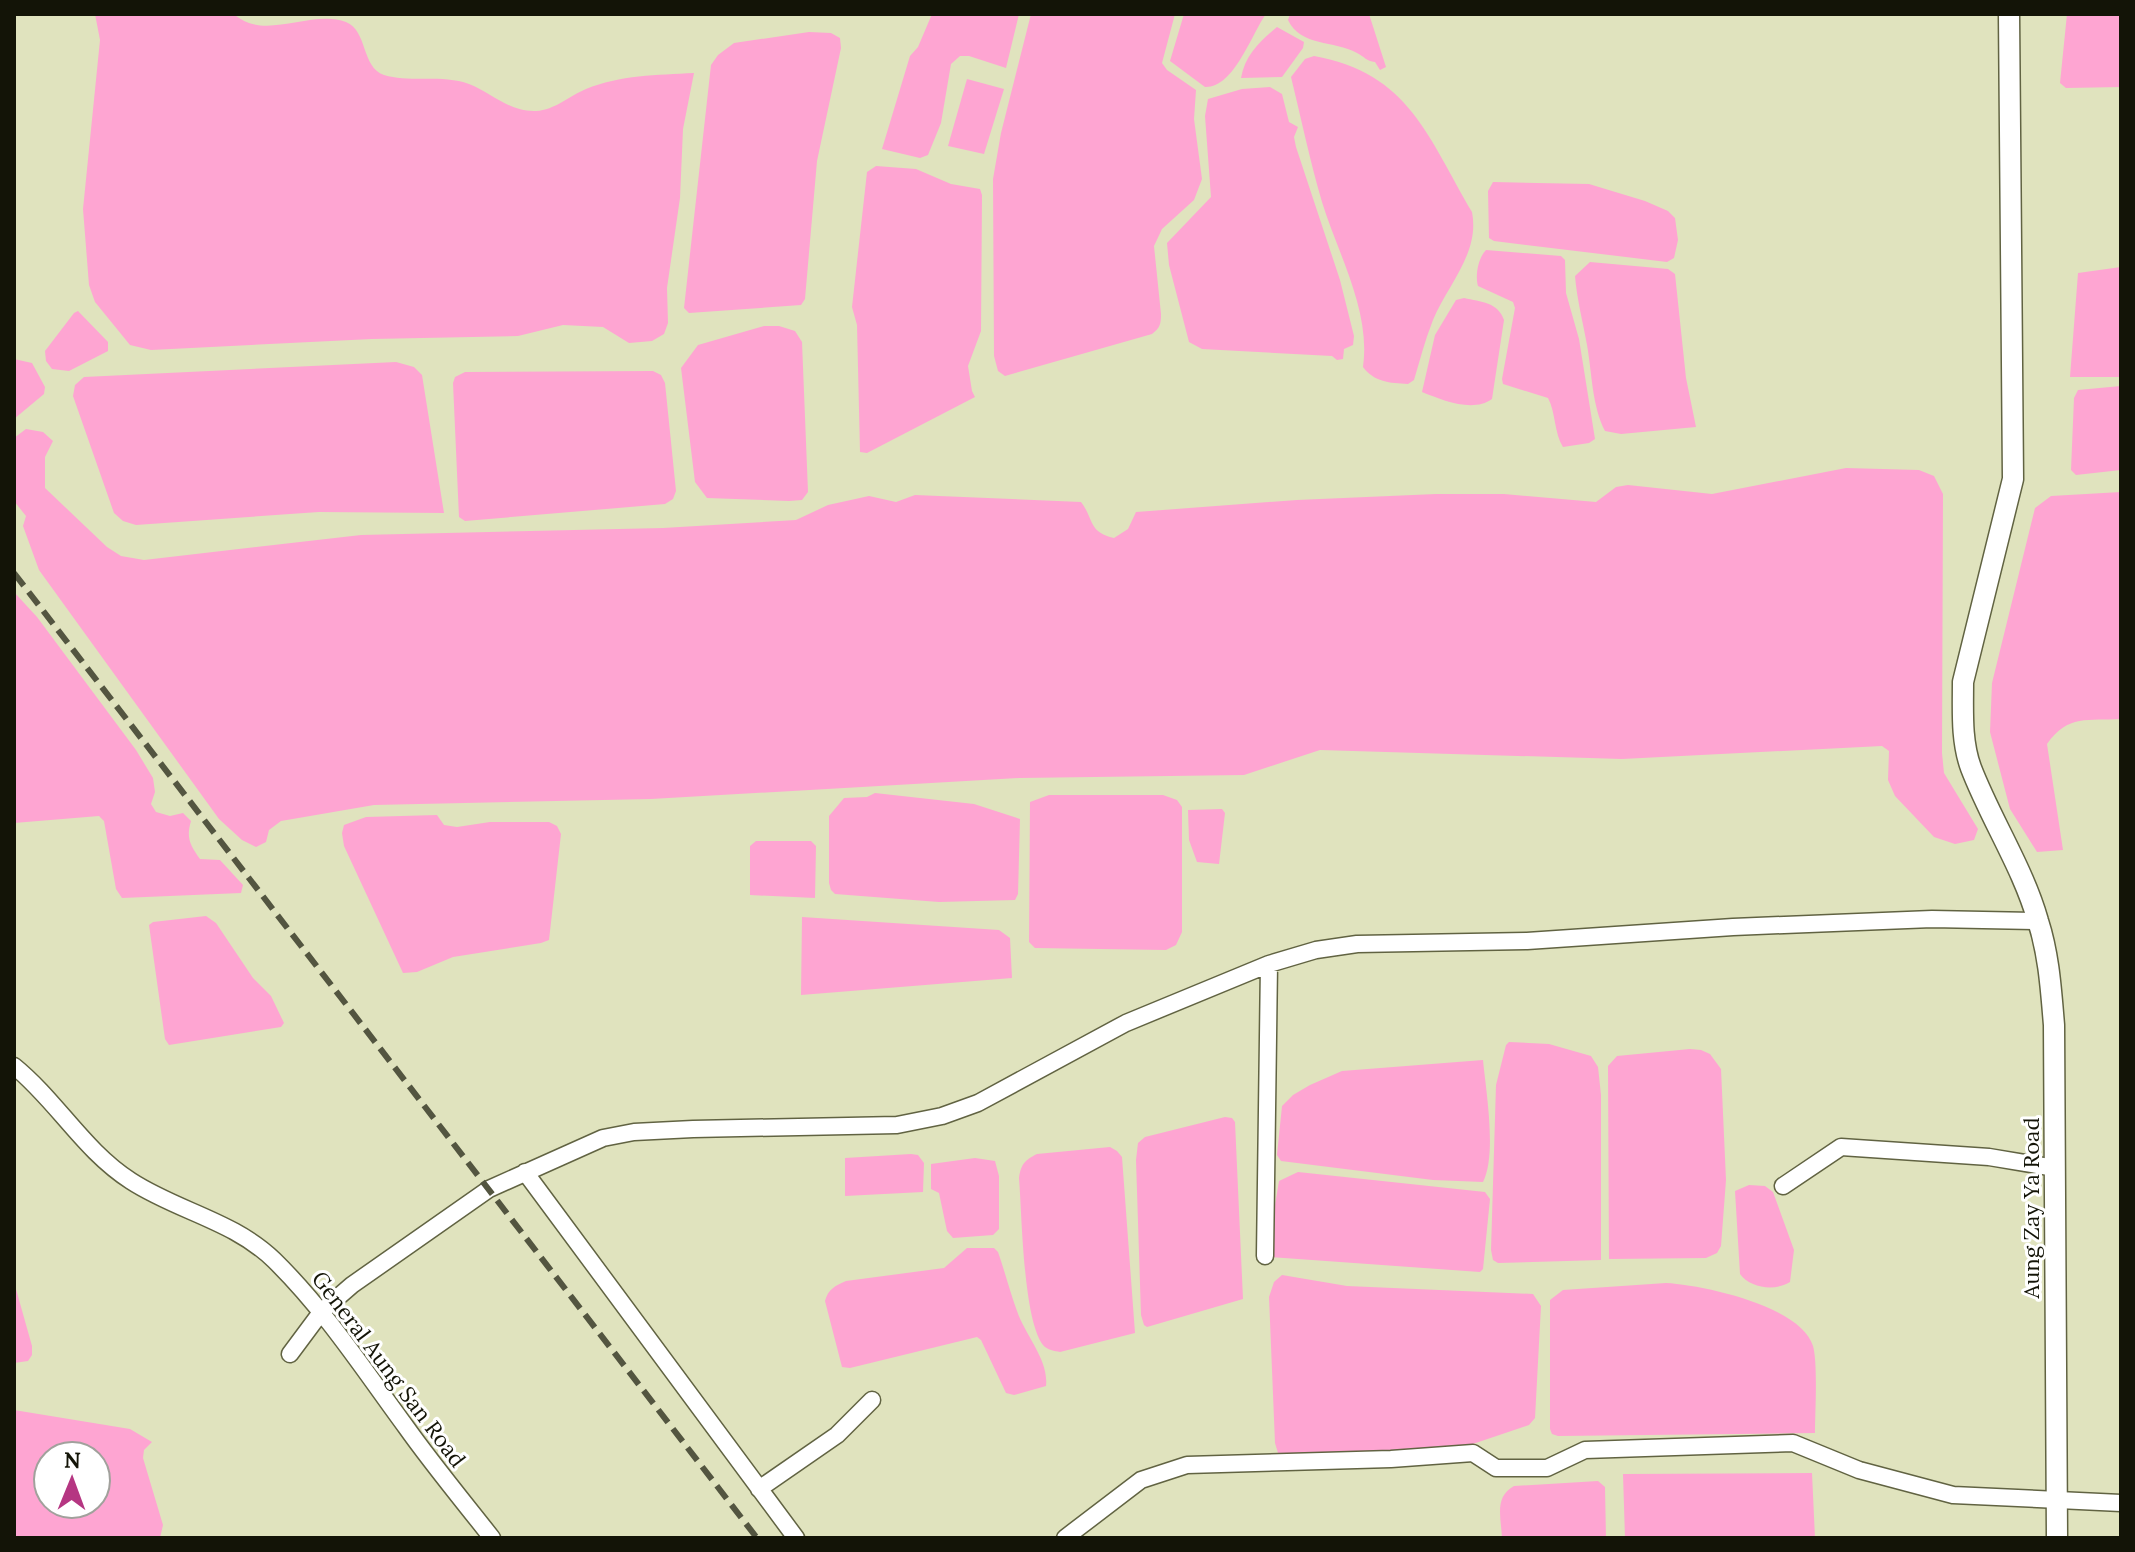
<svg xmlns="http://www.w3.org/2000/svg" width="2135" height="1552" font-family="Lora,serif">
<style>
.water{fill:#fea5d2;fill-rule:evenodd}
.lines{fill:none;stroke-linecap:round;stroke-linejoin:round}
.minor-casing{stroke:#616342;stroke-width:19}
.tertiary-casing{stroke:#616342;stroke-width:23}
.minor{stroke:#fff;stroke-width:16}
.tertiary{stroke:#fff;stroke-width:20}
.rail{stroke:#535540;stroke-width:6;stroke-dasharray:16 8;stroke-linecap:butt}
.labels{text-anchor:middle;dominant-baseline:central;stroke-width:6;stroke-linejoin:round;paint-order:stroke}
.street-label{font-size:22px;fill:#131407;stroke:#fff}
</style>
<rect width="100%" height="100%" fill="#e0e3be"/>
<path class="water" d="M95,14H233C238,17 243,21 249,23C277,33 317,11 346,22C368,31 361,67 384,75C410,83 442,74 469,84C492,93 509,112 536,111C555,110 569,96 586,89C620,75 657,75 694,73L683,129L680,198L667,288L668,323L664,334L652,341L629,343L603,327L563,325L518,336L372,339L151,350L130,345L95,302L89,285L83,209L100,40Z
M932,14H1019L1006,68L969,56H960L951,64L941,123L928,155L920,158L882,149L910,56L918,47Z
M1031,14H1175L1162,63L1167,70L1196,90L1194,119L1202,179L1194,200L1162,229L1154,246L1161,314C1161,324 1160,328 1152,334L1005,376L998,371L994,356L993,179L1001,133Z
M1184,14H1266C1251,35 1234,88 1205,87L1170,61Z
M1290,14H1369L1386,67L1380,70L1375,62C1366,61 1365,57 1357,53C1334,40 1301,47 1288,20Z
M2067,14H2121V87L2066,88L2060,83Z
M1277,27L1304,42L1303,48L1282,77L1241,78C1245,55 1260,41 1277,27Z
M809,32L831,33L840,38L841,48L817,161L805,299L801,305L689,313L684,308L711,65L718,55L734,43Z
M1314,56C1409,73 1428,137 1472,212C1480,253 1448,284 1433,320C1425,340 1420,360 1414,380L1408,384C1390,383 1374,382 1363,367C1371,311 1338,254 1322,202C1310,161 1301,118 1291,77L1305,59Z
M967,79L1004,89L984,154L948,146Z
M1270,87L1282,94L1289,122L1298,127L1294,137L1296,147L1340,280L1354,336L1353,345L1344,349L1343,359L1337,360L1332,356L1202,349L1189,342L1169,265L1167,243L1211,197L1205,116L1208,99L1242,89Z
M876,166L916,169L951,184L980,189L982,195L981,331L968,366L972,391L975,397L867,453L860,452L857,325L852,307L867,172Z
M1493,182L1589,184L1645,201L1668,211L1675,218L1678,240L1674,258L1667,262L1494,241L1489,238L1488,191Z
M1486,250L1561,256L1565,260L1566,293L1579,339L1595,439L1589,443L1563,447C1554,433 1556,413 1548,398L1503,384L1502,379L1515,308L1513,302L1478,286C1475,276 1478,258 1486,250Z
M1590,262L1668,269L1675,274L1686,378L1696,427L1621,434L1605,431C1592,406 1592,373 1587,345C1583,322 1577,300 1575,276Z
M2121,267V377H2070L2078,273Z
M1464,298C1481,302 1498,302 1504,320L1492,399C1473,413 1442,400 1422,392L1435,335L1456,300Z
M78,311L108,342V351L69,371L52,369L46,361L45,351L74,313Z
M764,326H779L795,331L802,342L808,492L802,500L789,501L707,498L695,482L681,368L698,345Z
M14,359L32,363L45,387L44,394L14,419Z
M396,362L414,367L422,375L444,513L319,512L136,525L123,521L114,513L73,396L75,385L84,377Z
M653,371L661,375L665,383L676,491L673,499L665,504L465,521L459,517L453,383L455,377L465,372Z
M2121,386V470L2076,475L2071,470L2074,398L2078,390Z
M26,429L43,432L53,441L45,457V488L107,547L121,556L144,560L361,535L663,528L796,520L828,505L869,496L896,502L915,495L1081,502C1094,519 1088,532 1114,538L1128,529L1136,512L1297,500L1436,494H1504L1596,502L1616,487L1628,485L1712,494L1846,468L1919,470L1934,476L1943,494L1942,753L1944,773L1978,829L1974,840L1955,844L1934,837L1895,796L1888,780L1889,751L1882,746L1622,759L1320,750L1244,775L1019,778L651,799L374,805L281,821L269,830L266,842L256,847L242,840L219,819L39,570L23,526L26,516L14,501V438Z
M2121,492V719C2088,721 2068,714 2047,744L2063,850L2037,852L2010,809L1990,732L1992,683L2035,508L2051,496Z
M14,592L37,617L136,750L153,778L155,792L151,804L156,812L170,816L183,813L191,821C186,838 190,845 200,859L220,860L243,885L241,893L122,898L116,889L104,821L99,816L14,823Z
M875,793L974,804L1020,819L1018,894L1015,900L939,902L835,894L831,890L829,883V816L844,798L867,797Z
M1049,795H1163L1177,800L1182,807V932L1176,945L1166,950L1035,948L1029,942L1030,802Z
M1222,809L1225,813L1219,864L1197,862L1189,840L1188,810Z
M437,815L444,825L457,827L490,822H549L557,826L561,834L549,940L541,943L453,957L417,972L403,973L344,846L342,833L344,825L366,817Z
M756,841H811L816,846L815,898L750,895V846Z
M206,916L216,923L253,978L271,996L284,1023L281,1027L169,1045L165,1039L149,925L153,922Z
M802,917L999,930L1010,938L1012,978L801,995Z
M1509,1042L1549,1044L1591,1056L1598,1067L1601,1095V1260L1498,1263L1493,1260L1491,1250L1496,1085L1506,1045Z
M1690,1049L1701,1050L1710,1054L1721,1069L1726,1180L1721,1246L1717,1253L1706,1258L1609,1259L1608,1066L1617,1056Z
M1483,1060C1486,1091 1497,1155 1483,1182L1433,1180L1281,1161L1277,1155L1282,1106L1293,1095L1310,1085L1342,1071Z
M1225,1117L1232,1118L1235,1122L1243,1299L1147,1327L1144,1325L1141,1315L1136,1160L1138,1143L1145,1137Z
M1110,1147L1117,1151L1122,1157L1135,1333L1060,1352C1055,1351 1047,1350 1043,1345C1023,1319 1022,1214 1019,1178C1021,1164 1025,1160 1037,1154Z
M911,1154L918,1155L924,1163L923,1192L845,1196V1158Z
M975,1158L995,1161L999,1176V1229L993,1235L953,1238L947,1231L939,1193L931,1189V1164Z
M1298,1172L1485,1192L1490,1199L1483,1269L1480,1272L1270,1257L1267,1253L1279,1181Z
M1749,1185L1765,1186L1773,1192L1794,1250L1790,1282C1776,1291 1751,1289 1740,1274L1735,1191Z
M967,1248H994L998,1252C1005,1272 1010,1292 1017,1311C1025,1335 1049,1360 1046,1386L1014,1395L1006,1393L981,1340L977,1337L850,1368L842,1367L825,1301C828,1289 835,1286 846,1281L944,1268Z
M1282,1275L1347,1286L1533,1294L1541,1306L1535,1418L1529,1425L1455,1450L1284,1458L1278,1453L1275,1443L1269,1297L1274,1282Z
M14,1282L32,1346V1355L28,1361L14,1363Z
M1666,1283C1703,1285 1801,1306 1813,1346C1818,1364 1815,1413 1815,1433L1558,1436L1552,1434L1550,1429V1300L1563,1290Z
M14,1410L130,1429L152,1442L144,1450L143,1458L163,1525L160,1538H14ZM48,1456H96V1504H48Z
M1812,1473L1815,1538H1625L1623,1474Z
M1598,1481L1605,1487L1606,1538H1502C1501,1517 1494,1497 1514,1486Z"/>
<g class="lines">
<g class="minor-casing">
<path id="minor" d="M14,1066C57,1101 84,1151 131,1181C177,1211 234,1221 274,1260C325,1310 364,1370 406,1427C433,1465 463,1501 492,1538
M525,1172L796,1538
M1783,1186L1841,1147L1989,1157L2055,1168
M1265,1256L1269,964
M290,1354L322,1311L352,1285L489,1189L603,1138L634,1132L693,1129L897,1125L942,1116L978,1103L1126,1023L1269,964L1316,950L1357,944L1527,941L1733,927L1932,919L2038,921
M759,1489L837,1435L872,1400
M1065,1538L1141,1480L1187,1465L1391,1459L1473,1453L1496,1468H1547L1585,1450L1793,1443L1859,1470L1953,1495L2121,1503"/>
</g>
<g class="tertiary-casing">
<path id="tertiary" d="M2009,14L2013,479L1963,682C1963,711 1961,741 1971,768C1991,820 2023,868 2038,921C2049,955 2051,990 2054,1025L2057,1538"/>
</g>
<use href="#minor" class="minor"/>
<use href="#tertiary" class="tertiary"/>
<path class="rail" d="M14,573L757,1538"/>
</g>
<g class="labels">
<g class="street-label">
<text transform="translate(2031 1208) rotate(-90)">Aung Zay Ya Road</text>
<text transform="translate(389 1369) rotate(53)">General Aung San Road</text>
</g>
</g>
<rect width="2135" height="1552" fill="none" stroke="#131407" stroke-width="32"/>
<g transform="translate(72 1480) rotate(1)"><circle r="38" fill="#ffffff" stroke="#a1a19c" stroke-width="2"/>
<path d="M0-6L14 30L0 20L-14 30Z" fill="#b53682"/>
<text y="-12" font-size="22" font-weight="bold" text-anchor="middle" fill="#131407">N</text>
</g>
</svg>
